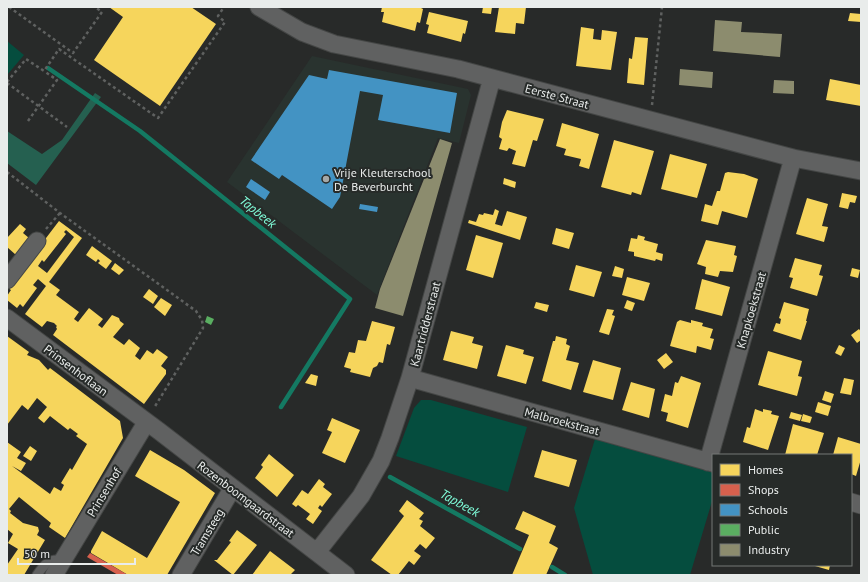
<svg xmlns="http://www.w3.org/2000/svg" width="868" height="582" font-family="'PT Sans',sans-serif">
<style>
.built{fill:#29332f}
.green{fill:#054d3e}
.forest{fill:#256050}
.homes{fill:#f6d55c;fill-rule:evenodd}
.shops{fill:#d6604d}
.schools{fill:#4393c3}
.public{fill:#5aae61}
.industry{fill:#8c8c6e}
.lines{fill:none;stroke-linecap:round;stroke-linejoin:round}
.stream{stroke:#147962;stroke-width:4.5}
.service-casing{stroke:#444645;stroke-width:11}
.minor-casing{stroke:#444645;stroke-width:19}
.path{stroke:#5f6160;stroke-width:2.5;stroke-dasharray:3 3;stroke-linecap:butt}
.service{stroke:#606161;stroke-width:9}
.minor{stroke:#606161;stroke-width:17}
.poi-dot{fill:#a5a8a7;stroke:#272b29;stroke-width:1.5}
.labels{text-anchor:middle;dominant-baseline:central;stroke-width:4;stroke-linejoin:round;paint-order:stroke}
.street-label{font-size:12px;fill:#e9eceb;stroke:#272b29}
.poi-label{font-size:12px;fill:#e9eceb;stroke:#272b29;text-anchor:start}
.water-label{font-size:13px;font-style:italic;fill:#80fdda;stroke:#272b29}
</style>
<rect width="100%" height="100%" fill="#282a29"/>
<path class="built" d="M312,56L468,89L471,95L459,143L438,138L377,295L227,182Z"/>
<path class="green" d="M7,41L24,55L7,75Z
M421,400H431L527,427L508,492L396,456L414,408Z
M595,439L713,471V498L690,575H593L574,508Z"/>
<path class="forest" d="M95,93L101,97L36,185L7,163V131L42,154L62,140Z"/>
<path class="homes" d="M109,7H191L216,24L160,106L94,60L123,17Z
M382,7H419L423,9L420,23L417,22L415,31L382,22L384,12H381Z
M483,7H492L491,14L482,13Z
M499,7H526L524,24L516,23L515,34L495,32Z
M429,12L468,21L465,34L463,33L461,42L427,33L429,25L426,24Z
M850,13L861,14V22L848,21Z
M581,27L594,29L593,39L601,40L602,30L617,32L611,70L576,66Z
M635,37L648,38L644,85L627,83L629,58L632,59Z
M830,79L861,85V106L826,100Z
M507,110L544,119L537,141L533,140L525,167L512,164L516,151L509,148L507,151L499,149L502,139L499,137L502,122Z
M562,123L599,134L589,169L579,166L581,159L564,155L566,149L556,146Z
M614,140L654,151L641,195L632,192L631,195L601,187Z
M670,154L707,164L697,198L661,189Z
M728,172L744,174L758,179L747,218L722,211L718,225L701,221L705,204L712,206L717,191H720L725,173Z
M504,178L516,182L515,188L503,184Z
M842,193L857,196L855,203L850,202L848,209L839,207Z
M807,198L828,204L822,226L828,227L824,242L796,234Z
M495,209L499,211L495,224L502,226L507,211L527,217L520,240L468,223L469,220L476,222L479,214L483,215L484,213L493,215Z
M59,221L82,238L49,282L60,290L56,295L79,312L74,319L78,322L89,308L103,319L98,325L102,328L112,315L119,318L120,321L124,324L113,337L124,345L129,339L140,348L135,356L140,360L147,350L153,354L157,349L168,357L161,366L166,370V374L144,404L53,335L57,329L56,327L57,326L54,323L47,321L42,327L25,314L46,286L38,279L33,285L37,288L23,307L20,304L17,308L7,300V296L11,290L8,288ZM66,230L74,237L47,273L38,266L42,260L44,262L66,234L64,232Z
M20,224L26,229L23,233L29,238L16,255L7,247V238Z
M556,228L574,233L569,249L552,244Z
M476,235L503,243L493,278L466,270Z
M638,235L645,237L644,240L658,244L656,252L663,254L662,261L656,259L655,261L634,256V252L628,251L631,238L637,239Z
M706,240L736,246L734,255L737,256L733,272L720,271L718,277L705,274L706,267L697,264Z
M92,246L112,261L106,269L98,263L100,261L98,259L96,262L86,255Z
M795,258L822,265L819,275L823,276L817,296L790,288L793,278L789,277Z
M115,263L124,270L119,275L111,269Z
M576,265L602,272L594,297L569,290Z
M615,266L624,269L622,278L612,276Z
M852,268L860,270L858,278L850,276Z
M627,277L650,283L644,301L622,295Z
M702,279L730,287L722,316L695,309Z
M149,289L158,296L153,304L143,297Z
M161,298L172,305L165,316L154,307Z
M627,300L635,303L632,311L624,308Z
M536,302L549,305L547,312L534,308Z
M784,302L809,309L806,321H807L801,340L773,331L776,323L780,324L781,319L779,318Z
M607,309L614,310L612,315L615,316L609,335L599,332Z
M680,320L691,323V320L703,323L702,326L713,329L710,338L714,339L711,350L697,346L696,353L670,346L677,322Z
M372,321L395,327L390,345L387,344L383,363L379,362L377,366L373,368L370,377L350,372L351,369L344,367L349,352L355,353L358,340L366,341Z
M859,329L861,332V340L857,343L851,335Z
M451,331L474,337L472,343L483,346L477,369L443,360Z
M7,336L29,352L27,355L39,360L48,370L50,368L120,421L123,438L65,538L49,527L51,523L19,497L9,509L11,511L10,513L23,523L38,527L39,531L37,535L45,540L24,575H7V565L18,549L8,543L13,534L7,529V442L21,452L17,458L26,463L21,471L12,466L50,494L54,487L61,491L64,485L61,483L70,468L72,470L87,444L76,436L78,434L70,428L68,430L50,416L44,423L38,418L47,407L37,398L28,410L22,405L7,425Z
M556,336L567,339L566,344L570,346L566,360L579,363L571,390L542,381L553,341H555Z
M506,345L524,350L523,354L534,357L526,384L497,376Z
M839,345L845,348L841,356L835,353Z
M768,351L802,361L798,376L802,377L797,396L758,385Z
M666,353L673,362L664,369L657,360Z
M593,360L621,368L613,400L583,392Z
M311,374L318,376L316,386L305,383Z
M681,376L701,383L688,428L666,421L668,413L661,411L665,394L672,396L675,382L678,383Z
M844,378L854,380L851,395L840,393Z
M631,382L655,389L649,418L622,410Z
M825,391L834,394L831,403L822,400Z
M818,402L831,406L828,416L815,412Z
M755,409L763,412V409L772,411L771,414L779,416L768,450L743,442L747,427L750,428Z
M791,412L802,415L800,421L789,418Z
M803,414L812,417L810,423L801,421Z
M332,418L360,430L345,463L322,453L332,432L327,430Z
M793,424L824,433L817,455H785Z
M838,437L861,444V459L856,476L851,474V455H833Z
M30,446L37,451L31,461L23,456Z
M150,450L184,470L215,493L167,575H128L91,553V551L102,531L147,558L180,502L135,476Z
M542,450L577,460L569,487L534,477Z
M269,454L294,475L277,497L255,478L263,467L261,465Z
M319,479L325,484L323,487L332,494L322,507L320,505L318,508L322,511L313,524L306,519L310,514L298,505L296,507L292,504L302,490L308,494Z
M407,500L424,513L419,519L423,521L420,526L435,538L426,549L420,544L414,551L421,556L414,565L409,561L398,575H392L371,560L404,516L399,511Z
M523,511L556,526L549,543L558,548L546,575H512L529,535L515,529Z
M237,530L257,545L233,575L214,560H217L231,542L229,541Z
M270,551L295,570L290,575H252Z
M815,565H830L829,570L815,566Z"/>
<path class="shops" d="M90,553L128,575H118L87,557Z"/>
<path class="schools" d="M329,70L457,93L450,133L378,120L383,95L360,91L340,197L332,209L282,175L279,179L251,160L309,75L327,79Z
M251,179L270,192L265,200L246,187Z
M360,204L378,207L377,212L359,209Z"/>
<path class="public" d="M207,316L214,319L211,325L205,322Z"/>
<path class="industry" d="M715,20L742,22L741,32L782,34L780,57L713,51Z
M680,69L713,72L712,88L679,85Z
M774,80L794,81V94L773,93Z
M440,139L452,143L403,316L375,308L380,289Z"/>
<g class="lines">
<path class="stream" d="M48,68L140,131L350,299L281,407
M390,477L520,549
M552,567L565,575"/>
<g class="service-casing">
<path id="service" d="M37,575C43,566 50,557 62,561"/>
</g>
<g class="minor-casing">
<path id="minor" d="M259,7L302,32L334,44L458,69L793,158L861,171
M7,280L37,241
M7,318L159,431L346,575
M410,378L713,463
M708,462L793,158
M851,502L861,505
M317,552L361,496L381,461L390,438L410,378L492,78
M54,575L146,423
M181,575L232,489"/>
</g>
<path class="path" d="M9,7L73,53L102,12L95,7
M7,82L26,59L44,71L59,49L158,118L225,22L218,16L224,7
M7,83L67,127
M652,105L662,7
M28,121L57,80L44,71
M7,172L60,213L196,311L202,320L203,328L154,408
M46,229L60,213"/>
<use href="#service" class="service"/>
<use href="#minor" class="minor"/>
</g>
<circle class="poi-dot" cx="326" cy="179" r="4"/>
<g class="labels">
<g class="street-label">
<text transform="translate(557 96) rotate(15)">Eerste Straat</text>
<text transform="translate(751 310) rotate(-74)">Knapkoekstraat</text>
<text transform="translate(425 324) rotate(-75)">Kaartridderstraat</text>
<text transform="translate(76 370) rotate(37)">Prinsenhoflaan</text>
<text transform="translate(562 421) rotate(15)">Malbroekstraat</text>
<text transform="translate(104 492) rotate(-59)">Prinsenhof</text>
<text transform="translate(246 499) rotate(37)">Rozenboomgaardstraat</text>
<text transform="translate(207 532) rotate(-59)">Tramsteeg</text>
</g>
<g class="poi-label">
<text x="334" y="172">Vrije Kleuterschool<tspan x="334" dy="14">De Beverburcht</tspan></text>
</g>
<g class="water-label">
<text transform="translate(258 212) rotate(39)">Tapbeek</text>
<text transform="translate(460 503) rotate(29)">Tapbeek</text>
</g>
</g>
<rect width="868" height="582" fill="none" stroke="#e9eceb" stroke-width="16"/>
<rect x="712" y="454" width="140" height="112" fill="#272b29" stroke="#757877"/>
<rect x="720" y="464" width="20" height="12" fill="#f6d55c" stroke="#757877"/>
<text x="748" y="474" font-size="12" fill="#e9eceb">Homes</text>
<rect x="720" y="484" width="20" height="12" fill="#d6604d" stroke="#757877"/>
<text x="748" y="494" font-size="12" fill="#e9eceb">Shops</text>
<rect x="720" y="504" width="20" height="12" fill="#4393c3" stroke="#757877"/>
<text x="748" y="514" font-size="12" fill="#e9eceb">Schools</text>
<rect x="720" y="524" width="20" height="12" fill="#5aae61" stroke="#757877"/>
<text x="748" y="534" font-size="12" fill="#e9eceb">Public</text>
<rect x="720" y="544" width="20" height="12" fill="#8c8c6e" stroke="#757877"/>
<text x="748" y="554" font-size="12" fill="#e9eceb">Industry</text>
<path d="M18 558v6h117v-6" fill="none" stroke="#e9eceb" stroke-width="2"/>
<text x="24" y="558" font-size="12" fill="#e9eceb" stroke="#272b29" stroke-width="3" paint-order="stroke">50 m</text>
</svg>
